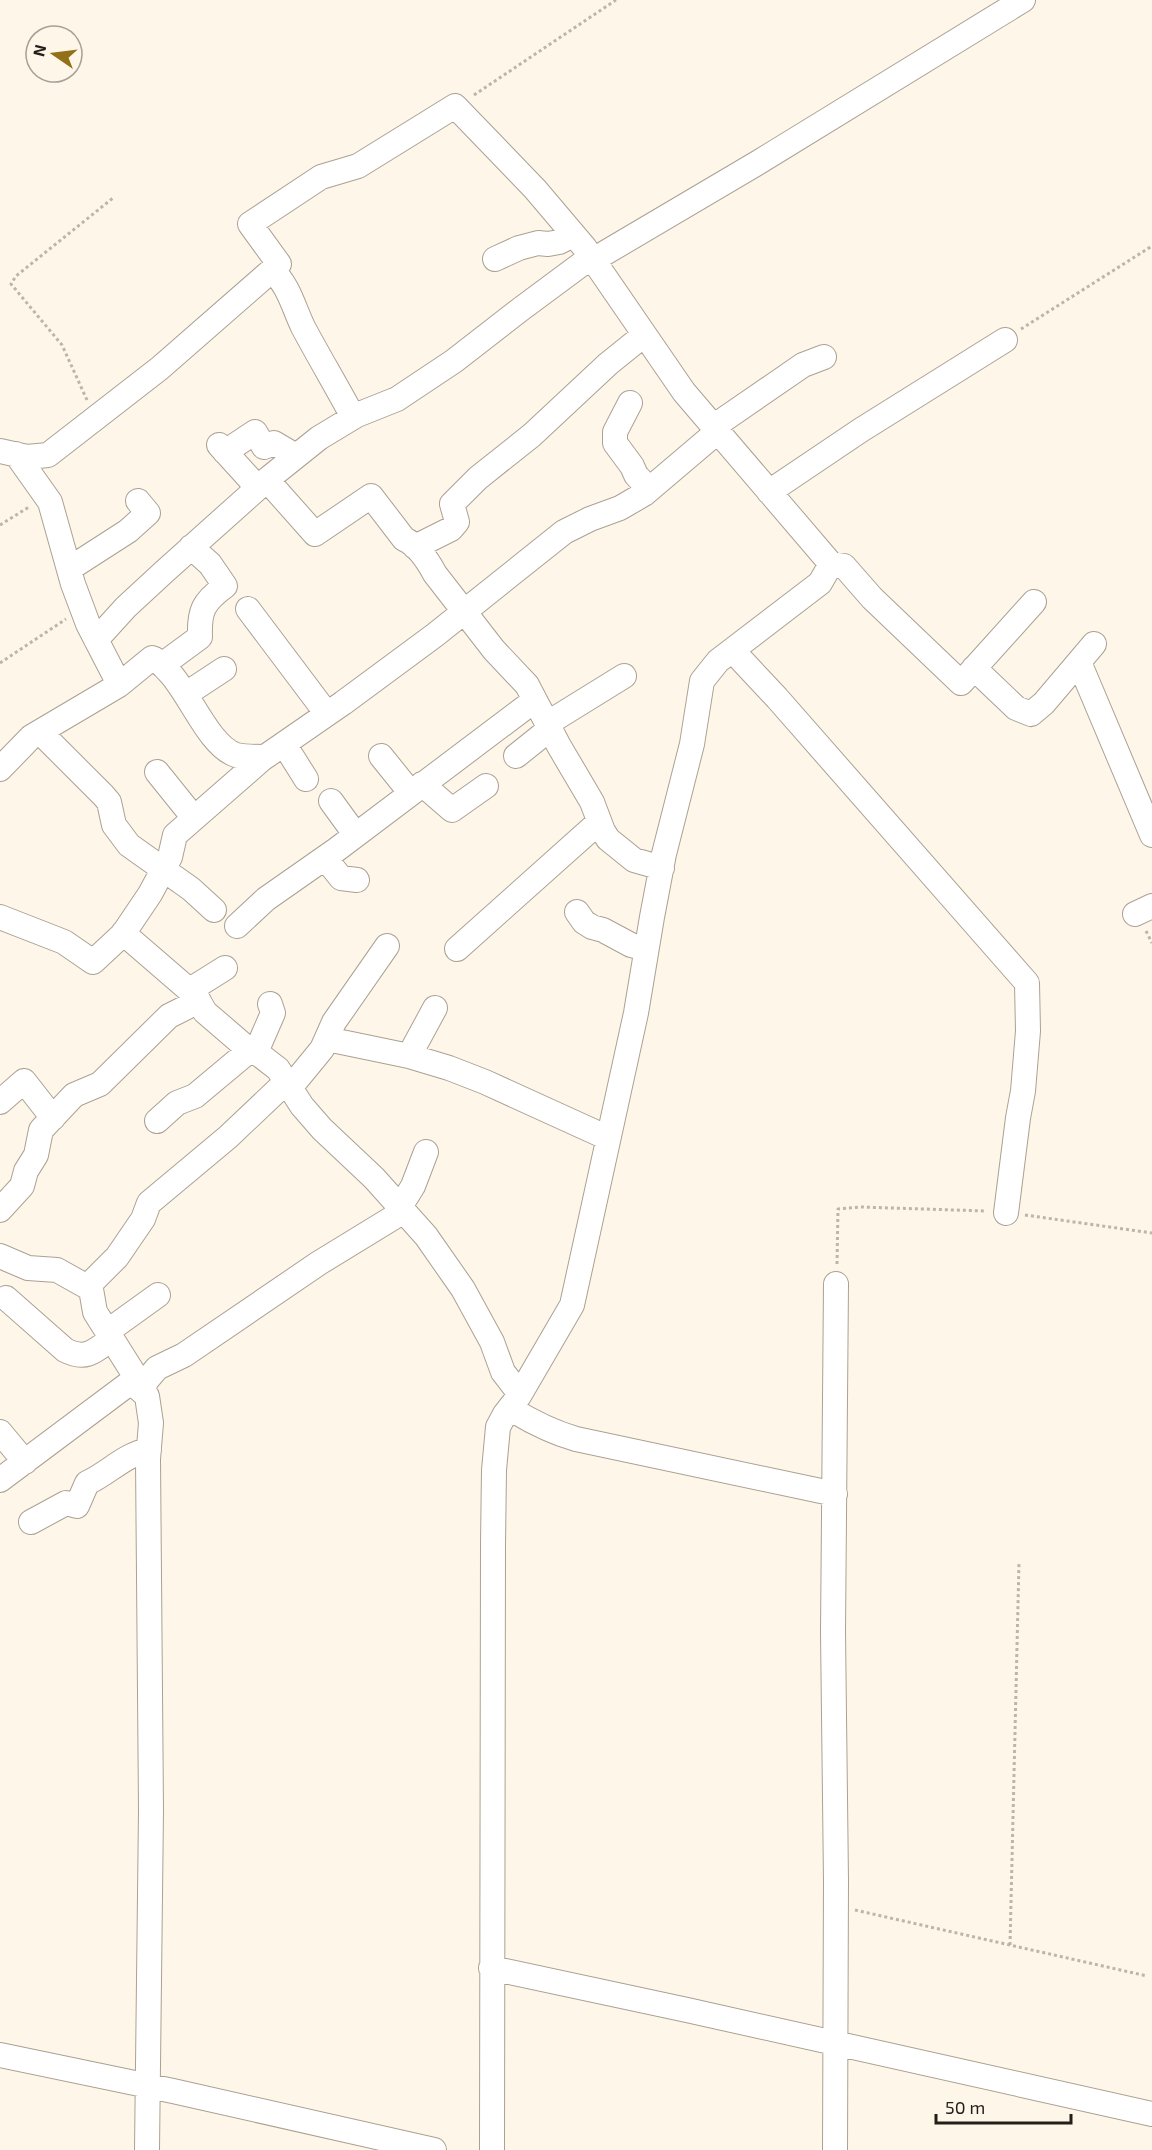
<svg xmlns="http://www.w3.org/2000/svg" width="1152" height="2150" font-family="'Exo 2',sans-serif">
<style>
.lines{fill:none;stroke-linecap:round;stroke-linejoin:round}
.minor-casing{stroke:#aba193;stroke-width:26}
.path{stroke:#bcb5aa;stroke-width:3;stroke-dasharray:3 3;stroke-linecap:butt}
.minor{stroke:#fff;stroke-width:24}
</style>
<rect width="100%" height="100%" fill="#fef6e9"/>
<g class="lines">
<g class="minor-casing">
<path id="minor" d="M495,259L519,248L538,243L548,244L559,242L573,235
M593,260L759,162L1023,0
M272,270C289,286 293,306 303,327C319,357 337,387 353,417
M630,403L615,432V443L632,466L636,475L649,489
M713,427L803,365L824,357
M219,445L258,488
M0,451L27,457L48,455L160,368L279,264L250,224L321,177L358,166L455,106L535,189L585,248L684,392L831,564L820,583L718,661L702,681L692,744L664,854L652,917L636,1013L572,1305L519,1396L505,1414L498,1427L494,1470L493,1544L492,2150
M225,452L255,432L264,447L274,443L296,456
M16,454L50,502L73,584L88,624L119,684
M267,480L315,534L371,496L404,539C418,545 428,561 435,574L494,650L527,685L559,746L592,802L603,831L608,839L634,860L662,868
M769,492L861,430L1005,340
M415,547L451,529L457,522L452,504L478,478L532,435L608,364L644,335
M830,564L844,566L872,598L961,683L1034,602
M69,569L128,531L148,513L138,501
M248,609L327,714
M96,640L126,607L165,571L269,478L319,438L357,415L397,399L454,361L521,309L591,257
M733,651L777,698L1027,983L1028,1031L1023,1091L1018,1118L1006,1213
M1079,662L1152,835
M162,665L200,637C199,611 203,602 225,586L210,564L191,547
M974,668L1016,708L1031,714L1044,703L1094,644
M186,694L224,669
M548,723L624,676
M40,732L103,795L109,802L114,825L129,845L191,889L214,910
M284,744L306,779
M381,756L410,792
M516,756L551,728
M0,769L31,737L119,685L152,658C159,660 164,667 169,672C190,694 209,746 236,755C244,757 255,757 264,757
M157,772L194,818
M422,784L452,810L486,786
M331,801L355,834
M325,858L341,878L357,880
M577,912L584,922L592,927L603,930L631,945L646,949
M1135,914L1152,906
M0,917L64,942L93,962L123,934L150,894L170,857L175,835L262,759L343,703L435,635L564,532L590,519L620,508L644,494L717,432
M237,926L266,899L336,850L535,700
M123,933L196,996L205,1012L248,1049L256,1052L278,1069L302,1106L322,1129L374,1178L426,1236L463,1289L492,1342L503,1372L520,1394
M457,949L599,822
M190,990L225,968
M327,1039L409,1056L449,1068L485,1082L608,1138
M256,1052L273,1013L270,1004
M409,1056L435,1008
M290,1088L322,1049L334,1022L387,946
M0,1102L24,1081L53,1118
M157,1121L177,1103L195,1096L250,1050
M400,1207L413,1186L426,1152
M0,1210L22,1186L26,1171L36,1155L41,1130L74,1095L100,1084L169,1016L199,1001
M0,1256L28,1268L57,1270L91,1289L95,1312L134,1374L131,1382
M87,1287L117,1257L143,1219L149,1203L228,1137L286,1082
M6,1298L65,1350C86,1361 95,1351 112,1338
M108,1331L158,1295
M143,1392L146,1381L157,1368L184,1355L319,1263L404,1211
M511,1409C532,1422 552,1432 576,1439L835,1494
M0,1432L25,1462
M0,1480L131,1382L147,1396L151,1423L148,1459L151,1810L147,2150
M31,1522L66,1503L77,1506L87,1483C109,1473 125,1454 149,1450
M491,1968L687,2010L1152,2114
M0,2055L173,2091L434,2150
M835,2150L836,1881L833,1632L836,1284"/>
</g>
<path class="path" d="M474,95L616,0
M1021,329L1152,246
M87,400L62,345L11,284L16,276L113,198
M0,525L29,507
M0,663L66,619
M1146,931L1152,943
M1025,1215L1152,1233
M837,1264L838,1209L860,1207L986,1211
M855,1910L1147,1976
M1010,1945L1019,1562"/>
<use href="#minor" class="minor"/>
</g>
<g transform="translate(54 54) rotate(284)"><circle r="28" fill="#fef6e9" stroke="#a6a096" stroke-width="1.5"/>
<path d="M0-4.5L10 22L0 15L-10 22Z" fill="#937018"/>
<text y="-9" font-size="16" font-weight="bold" text-anchor="middle" fill="#221f19">N</text>
</g>
<path d="M936 2114v9h135v-9" fill="none" stroke="#221f19" stroke-width="3"/>
<text x="945" y="2114" font-size="18" fill="#221f19" stroke="#fef6e9" stroke-width="4.5" paint-order="stroke">50 m</text>
</svg>
